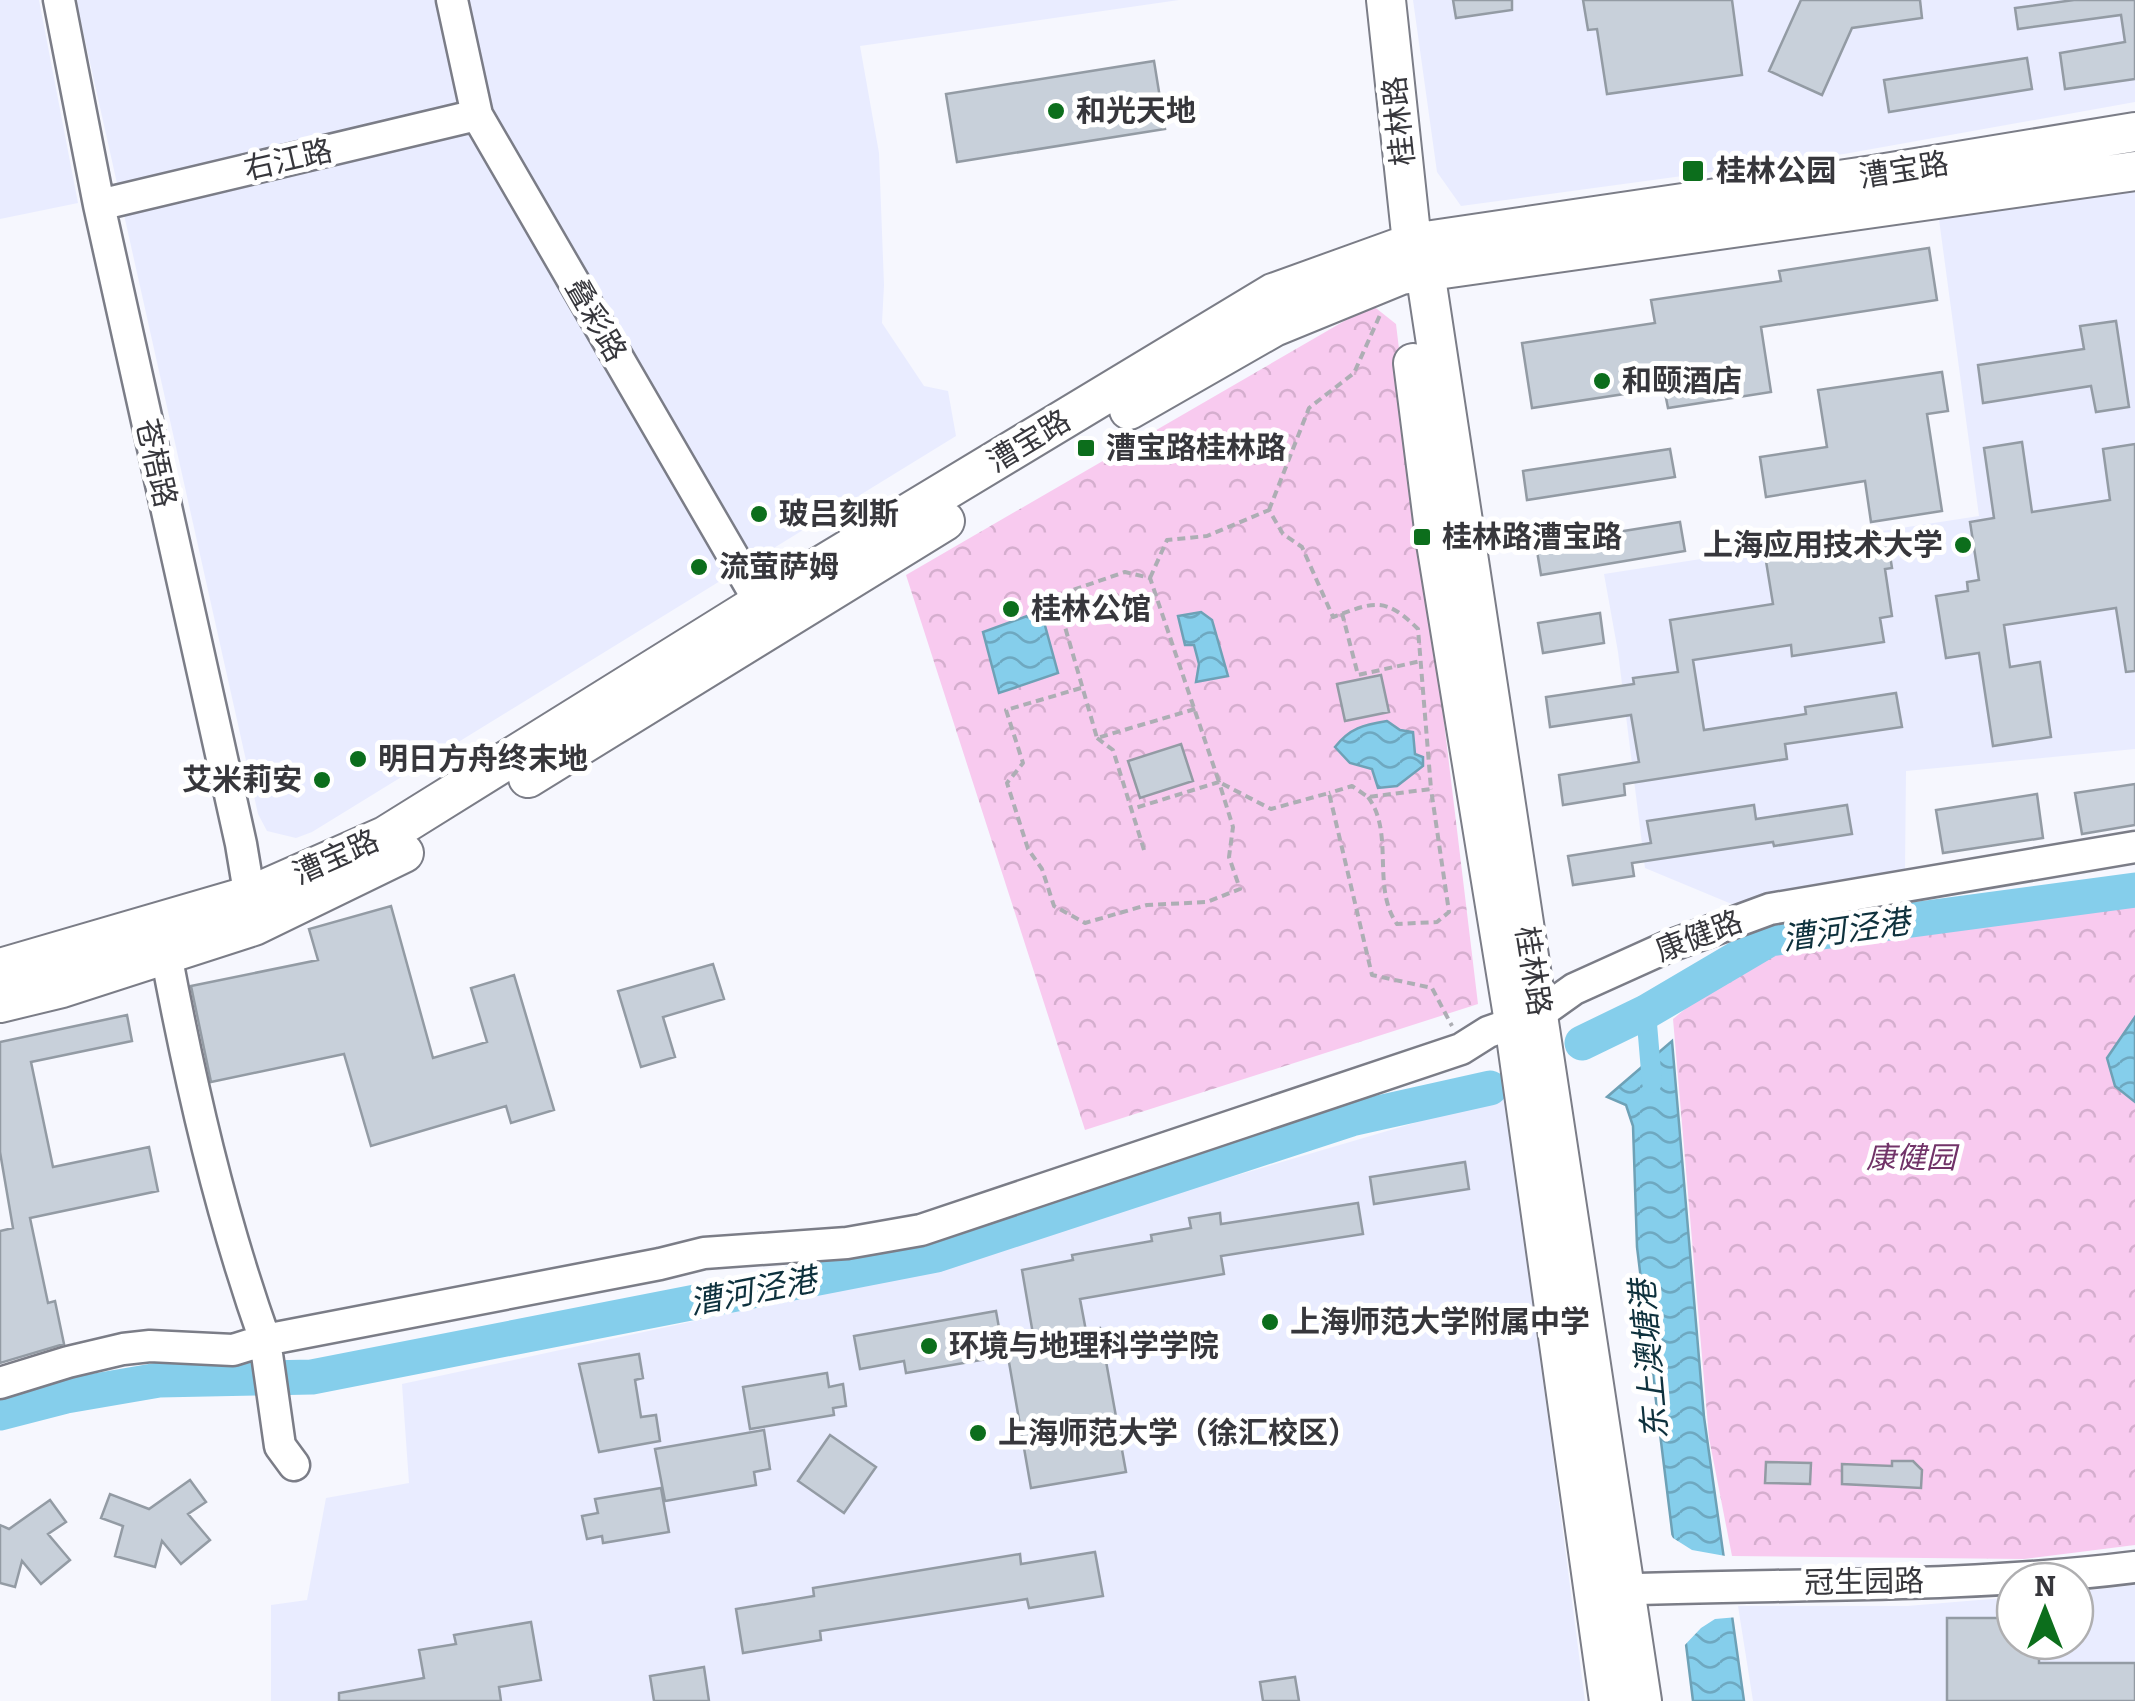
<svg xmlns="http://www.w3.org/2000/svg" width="2135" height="1701" font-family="Bitter,'Noto Sans SC',serif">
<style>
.built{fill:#e9ecff}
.park{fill:url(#park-crowns)}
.water{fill:url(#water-waves);stroke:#6ea1b6;stroke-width:2.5}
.pier{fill:#f6f7fe}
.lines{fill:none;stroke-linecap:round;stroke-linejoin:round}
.canal{stroke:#85ceeb;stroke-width:20}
.river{stroke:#85ceeb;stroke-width:35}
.building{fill:#c8d0da;stroke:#939ba4;stroke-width:2.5}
.minor-casing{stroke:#7b7d87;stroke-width:35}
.major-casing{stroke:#7b7d87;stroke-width:42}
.path{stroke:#adaeb4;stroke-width:4;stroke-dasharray:8 5;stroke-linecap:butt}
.minor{stroke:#fff;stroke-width:30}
.major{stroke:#fff;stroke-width:38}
.poi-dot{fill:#0c6e1c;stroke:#fff;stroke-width:4}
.labels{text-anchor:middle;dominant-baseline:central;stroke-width:10;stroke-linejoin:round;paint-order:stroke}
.poi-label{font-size:30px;font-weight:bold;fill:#37373c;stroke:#fff;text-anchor:start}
.street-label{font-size:30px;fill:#37373c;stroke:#fff}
.park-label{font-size:30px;font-style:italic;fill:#713368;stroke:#fff}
.water-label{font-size:32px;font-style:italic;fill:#0e313d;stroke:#fff}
</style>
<defs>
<pattern id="park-crowns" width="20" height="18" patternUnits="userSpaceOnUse" patternTransform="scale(2.5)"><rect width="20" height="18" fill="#f8caef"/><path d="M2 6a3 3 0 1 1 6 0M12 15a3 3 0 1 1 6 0" fill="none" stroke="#d5aece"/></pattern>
<pattern id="water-waves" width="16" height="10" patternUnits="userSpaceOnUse" patternTransform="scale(2.5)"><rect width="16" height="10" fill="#85ceeb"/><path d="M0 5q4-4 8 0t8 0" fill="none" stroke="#6ea8c0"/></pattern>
</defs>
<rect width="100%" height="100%" fill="#f6f7fe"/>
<path class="built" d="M0,0H39L78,203L0,219Z
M76,0H1179L860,46L879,153L884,285L882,323L924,386L948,391L956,436L312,832L296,838L267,831L258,814Z
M1413,0H2135V102L1844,154L1461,206L1437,172Z
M2135,186V749L1906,771L1905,869L1793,888L1734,905L1645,868L1618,652L1604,574L1979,516L1938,212Z
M1506,1096L1585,1701H271V1605L307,1600L326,1498L409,1483L402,1384L871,1283Z
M2135,1585V1701H1753L1738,1606H1907L2015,1597V1641H2075V1592Z"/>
<path class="park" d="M1372,305L1396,324L1478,1004L1085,1130L906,575Z
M2135,890V1545L2024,1559L1732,1556L1709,1438L1673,1019L1770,939Z"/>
<path class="water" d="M1041,611L1058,673L999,693L983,632Z
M1201,612L1212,620L1228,676L1196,682L1199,664L1194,645H1185L1178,616Z
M1387,721L1400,730L1413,732L1415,754L1423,757V766L1397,786L1378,788L1372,769L1350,763L1335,747C1350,728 1363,725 1387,721Z
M2135,1017V1102L2115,1086L2107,1058Z
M1672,1041L1704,1417L1744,1701H1693L1637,1247L1633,1126L1626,1105L1607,1097Z"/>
<path class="pier" d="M1666,1527L1673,1538L1692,1550L1731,1557V1560L1738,1617L1715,1619L1701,1628L1682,1648Z"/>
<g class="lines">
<path class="canal" d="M1646,1012L1652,1083"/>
<path class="river" d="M1582,1043L1646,1012L1770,939L2135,890
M0,1413L66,1396L159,1380L312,1377L936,1255L1351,1119L1490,1088"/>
</g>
<path class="building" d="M1453,0H1512V10L1456,18Z
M1583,0H1732L1742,75L1607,94L1597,29L1588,30Z
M1801,0H1920L1922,18L1852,28L1822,95L1769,71Z
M2074,0H2135V79L2065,89L2060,53L2125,42L2121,15L2018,29L2015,8Z
M2027,58L2032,89L1889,112L1884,80Z
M1154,61L1165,129L957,162L946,94Z
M1929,248L1937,300L1761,327L1771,392L1668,408L1664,388L1532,408L1522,343L1655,323L1651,300L1781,281L1779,271Z
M2116,321L2129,407L2096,412L2091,386L1983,403L1978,365L2084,349L2080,326Z
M1942,372L1948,411L1927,414L1942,511L1871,522L1865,481L1766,497L1760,457L1827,447L1818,390Z
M2022,442L2032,512L2110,500L2103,449L2135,444V671L2126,672L2116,608L2004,625L2010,667L2040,662L2051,737L1993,746L1979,653L1946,658L1936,596L1968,591L1967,582L1979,580L1970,522L1994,518L1984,448Z
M1670,449L1675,477L1527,500L1523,471Z
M1680,522L1685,551L1541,575L1536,545Z
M1887,536L1892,568L1885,569L1892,616L1880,618L1884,642L1792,656L1791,645L1693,660L1704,730L1806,714L1805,707L1896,693L1902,727L1785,744L1787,759L1624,784L1625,795L1563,805L1559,775L1639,762L1631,715L1550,727L1546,697L1634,684L1633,678L1678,672L1670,620L1773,604L1765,555Z
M1600,613L1604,643L1543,653L1538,623Z
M1381,675L1389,712L1345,721L1337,684Z
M1181,744L1193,781L1140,798L1128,761Z
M2135,784V825L2082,834L2075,793Z
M2037,794L2043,838L1943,853L1936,810Z
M1754,805L1756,819L1847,805L1852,834L1774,846L1773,842L1632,863L1634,876L1573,885L1568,856L1651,843L1647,821Z
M391,906L433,1058L487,1042L471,988L514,975L554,1110L511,1123L506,1106L371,1146L344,1054L211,1082L191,986L318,960L309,929Z
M713,964L724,999L663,1017L675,1057L641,1067L618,991Z
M127,1015L132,1041L31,1062L53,1167L149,1147L158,1191L30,1218L48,1303L55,1301L64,1344L0,1363V1231L13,1228L0,1152V1042Z
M1465,1162L1469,1189L1374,1204L1370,1177Z
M1358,1203L1363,1234L1221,1256L1224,1274L1080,1299L1086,1331L1100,1328L1126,1472L1031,1488L1006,1345L1034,1340L1022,1270L1073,1260L1072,1255L1152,1241L1151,1235L1191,1228L1189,1218L1220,1213L1221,1224Z
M996,1311L1004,1356L906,1373L904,1361L860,1369L854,1336Z
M639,1354L643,1378L635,1380L641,1417L656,1415L660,1441L599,1452L579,1364Z
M827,1373L829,1387L843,1384L846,1406L833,1408L834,1415L750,1429L743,1387Z
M764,1430L770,1469L754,1472L756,1485L665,1501L655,1449Z
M830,1435L876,1467L844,1513L798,1481Z
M1892,1461H1913L1922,1470L1921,1488L1842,1484V1464L1892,1466Z
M1766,1462L1811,1463L1810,1484L1765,1483Z
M190,1480L206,1502L188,1514L210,1540L181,1564L162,1541L155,1567L115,1556L123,1526L101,1518L110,1494L149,1509Z
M661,1488L669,1532L603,1543L602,1536L587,1539L582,1516L598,1513L595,1499Z
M50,1500L66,1522L48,1534L70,1560L41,1584L22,1561L15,1587L0,1583V1525L9,1529Z
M1095,1552L1103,1596L1029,1608L1027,1599L820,1631L821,1640L743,1653L736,1609L814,1596L813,1588L1020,1554L1021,1564Z
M1947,1618H2015V1641H2039V1663H2135V1701H1947Z
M531,1622L541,1680L499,1687L501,1701H339V1693L424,1678L419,1650L456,1644L454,1635Z
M704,1667L709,1701H654L650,1676Z
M1295,1677L1299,1701H1263L1260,1682Z"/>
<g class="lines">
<g class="minor-casing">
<path id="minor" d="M59,0L99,205L241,844L253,916
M452,0L477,115L770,620
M99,205L477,115
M166,954C191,1086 220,1214 265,1340L660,1264L704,1253L847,1243L921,1230L1461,1049L1488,1032L1539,1014L1574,989L1667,947L1770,909L2135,847
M0,1383L68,1362L123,1349L150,1346L233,1350L265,1340L280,1446L294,1465
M1607,1590C1782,1583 1960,1589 2135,1567"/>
</g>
<g class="major-casing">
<path id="major" d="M1386,0L1412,243L1425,271L1642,1701
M1413,363L1435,537L1514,1022L1609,1701
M1129,410L1274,327L1401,275L2135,171
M528,778L945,521
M0,968L251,895L385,836L761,602L1273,293L1412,243L1873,175L2135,132
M0,1003L62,988L254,926L404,853"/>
</g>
<path class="path" d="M1269,510L1309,408L1354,373L1380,315
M1150,578L1167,540L1207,536L1269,510L1283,534L1302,547L1333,617C1374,602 1385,596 1418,629L1431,789L1368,797L1352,786L1329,793
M1342,613L1358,675L1421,661
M1081,688L1006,710L1023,763L1007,783L1028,849L1042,869L1054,906L1085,923L1147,905L1207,902L1240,889L1229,857L1233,827L1219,782L1132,809
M1195,709L1097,738L1061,613L1070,591L1125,572L1150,578L1219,782L1271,809L1329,793L1372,975L1432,988L1452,1026
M1097,738L1113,750L1144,850
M1368,797C1395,833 1371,887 1397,924L1437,922L1449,912L1431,789"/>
<use href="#minor" class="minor"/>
<use href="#major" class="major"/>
</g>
<g class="poi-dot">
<circle cx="1056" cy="111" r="10"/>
<rect x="1681" y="159" width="24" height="24" rx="5"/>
<circle cx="1602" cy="381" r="10"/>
<rect x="1076" y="438" width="20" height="20" rx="5"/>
<circle cx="759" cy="514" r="10"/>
<rect x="1412" y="527" width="20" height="20" rx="5"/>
<circle cx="1963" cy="545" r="10"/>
<circle cx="699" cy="567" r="10"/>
<circle cx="1011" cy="609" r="10"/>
<circle cx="358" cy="759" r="10"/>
<circle cx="322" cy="780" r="10"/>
<circle cx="1270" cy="1322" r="10"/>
<circle cx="929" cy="1346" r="10"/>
<circle cx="978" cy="1433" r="10"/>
</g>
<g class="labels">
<g class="poi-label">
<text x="1076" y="111">和光天地</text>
<text x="1716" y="171">桂林公园</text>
<text x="1622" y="381">和颐酒店</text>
<text x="1106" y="448">漕宝路桂林路</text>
<text x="779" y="514">玻吕刻斯</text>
<text x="1442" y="537">桂林路漕宝路</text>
<text x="1943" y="545" text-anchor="end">上海应用技术大学</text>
<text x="719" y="567">流萤萨姆</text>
<text x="1031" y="609">桂林公馆</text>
<text x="378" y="759">明日方舟终末地</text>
<text x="302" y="780" text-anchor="end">艾米莉安</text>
<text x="1290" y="1322">上海师范大学附属中学</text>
<text x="949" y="1346">环境与地理科学学院</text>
<text x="998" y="1433">上海师范大学（徐汇校区）</text>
</g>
<g class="street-label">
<text transform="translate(1399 121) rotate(-96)">桂林路</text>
<text transform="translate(288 160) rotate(-13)">右江路</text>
<text transform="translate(1904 170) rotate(-9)">漕宝路</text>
<text transform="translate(596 320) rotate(60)">叠彩路</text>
<text transform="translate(1029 441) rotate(-31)">漕宝路</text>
<text transform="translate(156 463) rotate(77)">苍梧路</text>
<text transform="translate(336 857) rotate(-24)">漕宝路</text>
<text transform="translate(1699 936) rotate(-21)">康健路</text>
<text transform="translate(1533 971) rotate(81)">桂林路</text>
<text transform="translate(1864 1582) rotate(-1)">冠生园路</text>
</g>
<g class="park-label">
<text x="1911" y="1158">康健园</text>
</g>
<g class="water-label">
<text transform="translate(1846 930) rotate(-8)">漕河泾港</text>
<text transform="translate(753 1291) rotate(-11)">漕河泾港</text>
<text transform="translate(1649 1360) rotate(-95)">东上澳塘港</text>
</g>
</g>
<g transform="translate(2045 1611)"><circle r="48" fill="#ffffff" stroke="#afafb1" stroke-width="2.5"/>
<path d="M0-8L18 38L0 25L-18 38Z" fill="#0c6e1c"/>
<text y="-15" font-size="28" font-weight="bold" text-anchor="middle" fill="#37373c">N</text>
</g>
</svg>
